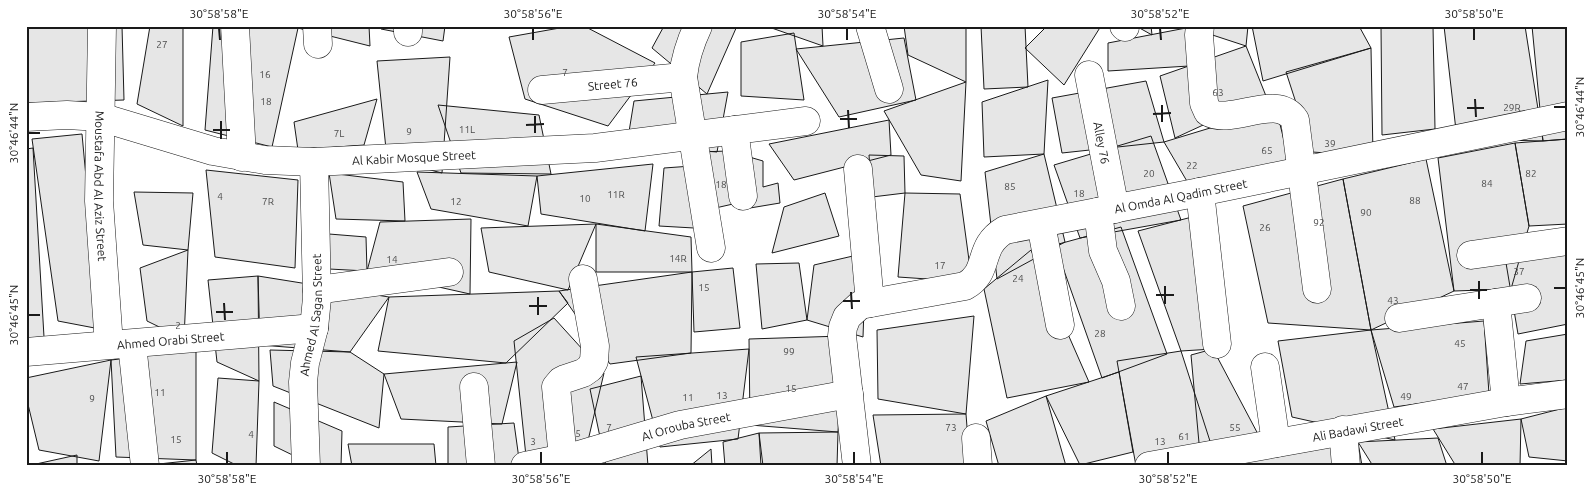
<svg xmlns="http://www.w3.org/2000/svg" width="1594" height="492" font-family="Ubuntu,sans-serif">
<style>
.building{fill:#e6e6e6;stroke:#1a1a1a}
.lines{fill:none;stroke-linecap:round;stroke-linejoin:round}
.minor-casing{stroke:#1a1a1a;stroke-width:29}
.minor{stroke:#fff;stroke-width:28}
.ticks{fill:none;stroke:#1a1a1a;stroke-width:2}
.labels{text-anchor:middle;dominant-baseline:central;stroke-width:4;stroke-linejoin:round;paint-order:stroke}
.number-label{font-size:10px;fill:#4d4d4d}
.street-label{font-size:12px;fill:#1a1a1a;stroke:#fff}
.neatline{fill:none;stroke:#1a1a1a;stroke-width:2}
.ticks-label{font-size:12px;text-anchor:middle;fill:#1a1a1a}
</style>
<rect width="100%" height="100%" fill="#fff"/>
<path class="building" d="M26,26H122L124,100L26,103Z
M150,26H183V126L137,104Z
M213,26H294L298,28L272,147L205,130Z
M298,26H369L370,46L298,28Z
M381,26H445L443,41L381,29Z
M571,26H584L655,63L608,126L525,99L509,37Z
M664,26H737L707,94L652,48Z
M766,26H822L823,46Z
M904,26H966V82L908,55Z
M981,26H1025L1028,87L984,89Z
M1047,26H1101L1064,85L1025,48Z
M1136,26H1151L1152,35Z
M1185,26H1248L1246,46Z
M1252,26H1359L1371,48L1263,81Z
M1381,26H1433L1435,129L1382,135Z
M1444,26H1525L1543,141L1457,139Z
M1532,26H1568V139L1543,141Z
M1186,28L1189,66L1108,71V43Z
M794,33L804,100L741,96V42Z
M904,38L916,100L839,117L796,49Z
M1246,46L1266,96L1175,138L1160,76Z
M1371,48L1373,156L1312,152L1286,72Z
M450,57L442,173L387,159L377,61Z
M1048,80L1044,154L984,157L982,102Z
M1146,81L1164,142L1062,153L1052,98Z
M966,82L961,181L921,175L884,111Z
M728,92L717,152L627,144L634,101Z
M377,99L364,145L298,150L294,122Z
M438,105L539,115L551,174L461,173Z
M1276,108L1289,161L1188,183L1164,142Z
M889,120L891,155L794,180L769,144Z
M82,134L100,329L58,321L32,139Z
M1151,136L1181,220L1080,238L1054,165Z
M1568,139V224L1529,226L1515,143Z
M1515,143L1529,226L1511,289L1454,291L1438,158Z
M33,148L44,337L26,338V149Z
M727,151L733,204L711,209L701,152Z
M1044,154L1065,242L997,279L985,172Z
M869,155L904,156L905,193L872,197Z
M746,156L763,161V187L778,183L780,203L750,208Z
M1426,159L1454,291L1371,330L1343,179Z
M653,164L645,231L541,214L537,176Z
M692,166L694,228L659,226L664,168Z
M206,170L298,180L295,268L215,257Z
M417,172L537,176L528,226L431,209Z
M329,173L403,182L405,221L336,219Z
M1343,179L1371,330L1268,323L1243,206Z
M134,192L193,193L188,250L143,245Z
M825,193L839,236L772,253L784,207Z
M905,193L960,194L972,282L898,277Z
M1192,217L1213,349L1181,351L1138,231Z
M471,219L470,294L367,271L380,222Z
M596,224L691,237L692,272H596Z
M596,224L568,290L489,272L481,228Z
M1121,227L1167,354L1102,378L1055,245Z
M329,234L366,237L367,271L329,269Z
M188,250L184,339L147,321L140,268Z
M1031,250L1089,382L1007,398L984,289Z
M866,253L863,337L807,320L814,265Z
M1568,254V324L1518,334L1506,263Z
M799,263L807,320L762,329L756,264Z
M733,268L740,328L694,332L692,272Z
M692,272L691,353L610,364L559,291Z
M258,276L389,297L350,352L260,345Z
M258,276L259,381L217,362L208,280Z
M559,291L568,303L506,363L378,351L389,297Z
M974,316L966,414L878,399L877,330Z
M554,318L604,373L582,466H527L514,341Z
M1484,321L1489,394L1394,407L1371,330Z
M1371,330L1395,440L1292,417L1278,341Z
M1568,334V380L1520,384L1526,341Z
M842,336L838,432L750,425L749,339Z
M749,349L738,439L660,447L636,357Z
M1213,349L1259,436L1199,443L1191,355Z
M196,350V460L116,457L111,360Z
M270,350L350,352L384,374L379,428L273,386Z
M1181,351L1218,466H1136L1117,361Z
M111,360L99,461L39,450L26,396V378Z
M517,362L502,424L401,419L384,374Z
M1119,372L1133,452L1080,465L1046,396Z
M641,376L648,466H606L590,389Z
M218,378L259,381L256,466H238L212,453Z
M1046,396L1066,466H999L986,421Z
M274,402L342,431L341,466H315L274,446Z
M1568,407V461L1529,457L1521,419Z
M966,414L970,466H881L873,415Z
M1521,419L1520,466H1456L1433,429Z
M514,423L520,466H448V427Z
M838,432L837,466H763L759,433Z
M759,433L761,466H725L723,442Z
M1438,438L1447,466H1373L1358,442Z
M1358,442L1362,466H1244L1242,463Z
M348,444H434L436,466H352Z
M711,449L712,466H690Z
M77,455V466H27Z
M196,460L197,466H140Z"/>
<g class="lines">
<g class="minor-casing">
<g id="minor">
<path id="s1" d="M102,26L99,201L109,345"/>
<path d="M235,26L242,157"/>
<path d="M317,26L318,44"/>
<path d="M408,26V32"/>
<path d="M698,26C690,43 685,58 683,77L711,248"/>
<path d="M870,26L889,89"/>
<path d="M1124,26L1125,27"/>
<path d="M1200,26L1199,35L1204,103L1208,112C1232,126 1277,92 1295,120L1317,289"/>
<path id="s2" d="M1089,75L1115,209"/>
<path id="s3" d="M542,90L683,77"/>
<path id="s4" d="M26,117L67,115L100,117L213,151L265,160L314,162L595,148L806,121"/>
<path d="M734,130L743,196"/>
<path d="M858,169L870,303"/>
<path d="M1200,192L1217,344"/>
<path d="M1098,212L1103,251L1116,281L1121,306"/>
<path d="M1041,224L1060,325"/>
<path d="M1471,255L1568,241"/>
<path d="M317,290L449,272"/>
<path d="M1496,303L1506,402"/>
<path d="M1399,318L1527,298"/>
<path d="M132,344L145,466"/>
<path id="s5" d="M26,352L314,328"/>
<path d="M1265,367L1276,443"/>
<path d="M474,387L481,466"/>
<path d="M1343,430L1346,466"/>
<path d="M976,438L978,466"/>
<path d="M563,458L556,387L561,381L565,379L583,373L590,368L594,361L595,346L583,279"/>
<path id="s6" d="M306,466L303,382L305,363L314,328L317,298L314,162"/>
<path id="s7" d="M525,466L579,455L680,425L849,394"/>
<path id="s8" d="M857,466L842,336L843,327L847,317L860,305L965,286C991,272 976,247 1005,230L1200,192L1568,116"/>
<path id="s9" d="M1149,466L1506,402L1568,394"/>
</g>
</g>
<use href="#minor" class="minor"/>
</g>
<path class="ticks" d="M219,28L220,40M533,28V40M847,28V40M1160,28L1161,40M1474,28V40M1475,99L1476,117M1162,105V122M1554,107H1566M1467,108H1484M848,110L849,128M1153,114L1171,113M535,116V133M840,119H857M221,121V139M526,125L544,124M213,130H230M28,133H40M1479,281V299M1165,286V304M1554,288H1566M1470,290H1487M851,292L852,309M1156,295H1174M538,297V315M843,301H860M224,303L225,320M529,306H547M216,312H233M28,315H40M227,452V464M541,452V464M854,452V464M1168,452V464M1482,452V464"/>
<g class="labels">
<g class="number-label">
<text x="162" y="44">27</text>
<text x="565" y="72">7</text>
<text x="265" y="74">16</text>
<text x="1218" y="92">63</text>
<text x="266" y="101">18</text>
<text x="1512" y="107">29R</text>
<text x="467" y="129">11L</text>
<text x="409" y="131">9</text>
<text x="339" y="133">7L</text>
<text x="1330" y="143">39</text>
<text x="1267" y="150">65</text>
<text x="1192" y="165">22</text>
<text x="1149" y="173">20</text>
<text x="1531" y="173">82</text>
<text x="1487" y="183">84</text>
<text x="721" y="184">18</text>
<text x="1010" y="186">85</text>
<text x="1079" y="193">18</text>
<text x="616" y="194">11R</text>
<text x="220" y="196">4</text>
<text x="585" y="198">10</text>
<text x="1415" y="200">88</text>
<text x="268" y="201">7R</text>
<text x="456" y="201">12</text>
<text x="1366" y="212">90</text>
<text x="1319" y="222">92</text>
<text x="1265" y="227">26</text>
<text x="678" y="258">14R</text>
<text x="392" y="259">14</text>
<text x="940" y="265">17</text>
<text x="1519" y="271">37</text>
<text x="1018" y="278">24</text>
<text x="704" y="287">15</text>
<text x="1393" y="300">43</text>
<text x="178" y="325">2</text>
<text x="1100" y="333">28</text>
<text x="1460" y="343">45</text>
<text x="789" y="351">99</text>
<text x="1463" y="386">47</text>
<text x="791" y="388">15</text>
<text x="160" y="392">11</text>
<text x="722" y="395">13</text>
<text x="1406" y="396">49</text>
<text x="688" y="397">11</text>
<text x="92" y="398">9</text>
<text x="609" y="427">7</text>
<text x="951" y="427">73</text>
<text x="1235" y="427">55</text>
<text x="578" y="433">5</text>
<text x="251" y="434">4</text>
<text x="1184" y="436">61</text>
<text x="176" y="439">15</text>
<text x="533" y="441">3</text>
<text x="1160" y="441">13</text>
</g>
<g class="street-label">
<text stroke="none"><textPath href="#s3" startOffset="71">Street 76</textPath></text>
<text stroke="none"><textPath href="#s2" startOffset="69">Alley 76</textPath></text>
<text stroke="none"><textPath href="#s4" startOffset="394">Al Kabir Mosque Street</textPath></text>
<text stroke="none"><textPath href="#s1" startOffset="160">Moustafa Abd Al Aziz Street</textPath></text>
<text stroke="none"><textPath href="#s8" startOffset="525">Al Omda Al Qadim Street</textPath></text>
<text stroke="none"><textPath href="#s6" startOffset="152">Ahmed Al Sagan Street</textPath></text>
<text stroke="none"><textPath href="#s5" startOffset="145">Ahmed Orabi Street</textPath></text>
<text stroke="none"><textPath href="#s7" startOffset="166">Al Orouba Street</textPath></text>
<text stroke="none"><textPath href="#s9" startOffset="212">Ali Badawi Street</textPath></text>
</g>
</g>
<rect width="1594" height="492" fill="none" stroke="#ffffff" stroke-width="55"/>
<rect x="28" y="28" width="1538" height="436" class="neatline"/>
<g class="ticks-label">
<text x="219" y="18">30°58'58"E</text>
<text x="533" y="18">30°58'56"E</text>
<text x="847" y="18">30°58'54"E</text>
<text x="1160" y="18">30°58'52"E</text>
<text x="1474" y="18">30°58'50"E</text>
<text transform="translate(1580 107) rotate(-90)" y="4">30°46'44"N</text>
<text transform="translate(14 133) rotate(-90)" y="4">30°46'44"N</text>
<text transform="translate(1580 288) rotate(-90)" y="4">30°46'45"N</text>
<text transform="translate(14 315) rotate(-90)" y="4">30°46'45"N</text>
<text x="227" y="483">30°58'58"E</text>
<text x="541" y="483">30°58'56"E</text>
<text x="854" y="483">30°58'54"E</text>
<text x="1168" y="483">30°58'52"E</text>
<text x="1482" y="483">30°58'50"E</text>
</g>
</svg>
